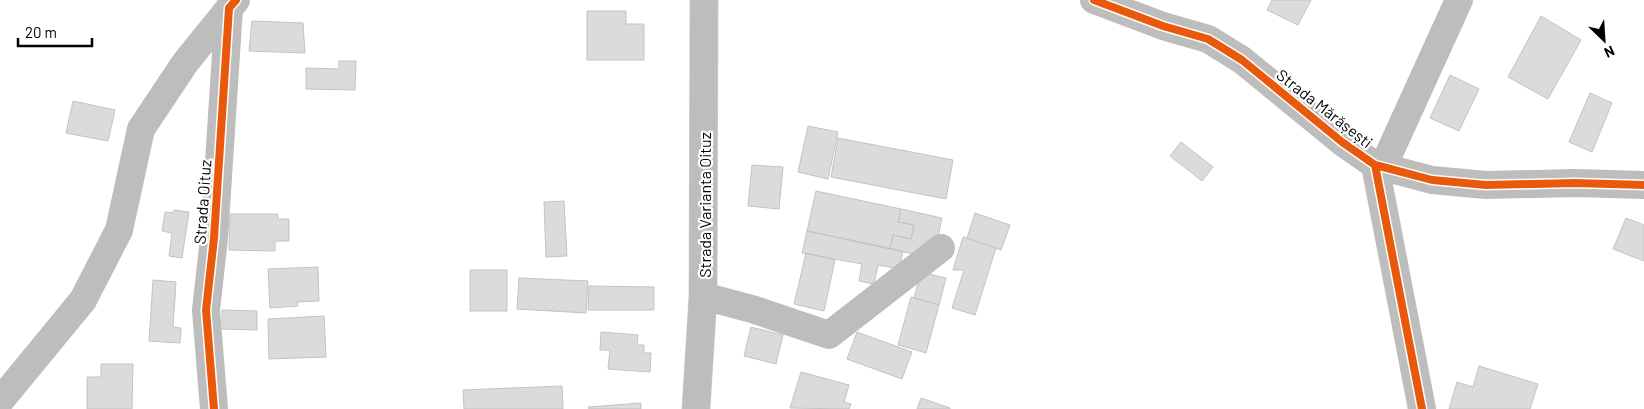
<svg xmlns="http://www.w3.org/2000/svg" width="1644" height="409" font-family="Barlow,sans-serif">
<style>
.building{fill:#dbdbdb;stroke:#c3c3c3}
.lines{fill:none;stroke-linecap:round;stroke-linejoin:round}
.major-casing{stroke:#dbdbdb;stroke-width:29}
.minor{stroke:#bdbdbd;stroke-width:28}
.major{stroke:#bdbdbd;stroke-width:28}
.cycleway-casing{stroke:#fff;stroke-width:11}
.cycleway{stroke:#e8590c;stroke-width:8}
.labels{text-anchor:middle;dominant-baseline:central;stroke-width:4.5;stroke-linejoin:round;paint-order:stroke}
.street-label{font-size:16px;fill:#000;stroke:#fff}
</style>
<rect width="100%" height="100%" fill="#fff"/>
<path class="building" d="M1272,0H1311L1298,25L1267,10Z
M587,11H626V24H644V60H587Z
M1541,16L1581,40L1548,99L1508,77Z
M252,21L303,23L305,53L249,51Z
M339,61H356L355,90L306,89V68L339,69Z
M1450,75L1479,89L1459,131L1430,118Z
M1590,93L1612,103L1592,152L1569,142Z
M73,101L115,110L108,141L66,133Z
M808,126L838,132L828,179L798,172Z
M838,138L953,160L946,199L831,177Z
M1181,142L1213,167L1202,181L1170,156Z
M752,165L783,167L779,209L748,206Z
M816,191L901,209L898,222L914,225L911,239L893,235L890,249L807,231Z
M564,201L567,256L546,257L544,202Z
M901,209L942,218L936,247L923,256L890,249L893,235L911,239L914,225L898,222Z
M174,210L189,212L182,258L169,256L172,233L162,231L165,212L173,213Z
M975,213L1010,225L1001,250L967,238Z
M230,214H278V219H289V241H275V251L229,250Z
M1626,218L1644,225V261L1613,249Z
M807,231L903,251L899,269L878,265L874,284L859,281L862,264L802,253Z
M963,237L996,248L975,315L952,308L964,270H953Z
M806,253L835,260L824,311L794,304Z
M318,267L319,301L297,302L298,306L270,308L268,269Z
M470,270H507V311H470Z
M921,272L946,278L939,305L914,298Z
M519,278L588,281L586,313L517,309Z
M153,280L176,282L173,327L181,328L180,343L149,341Z
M589,286L654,287V310H588Z
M911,297L939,305L926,353L898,345Z
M222,310L257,311V330L222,329Z
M324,316L326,357L269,359L268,319Z
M751,327L783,335L776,364L744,356Z
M601,332L638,335L637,345H644V353H651L650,372L608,369L610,350H600Z
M857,332L912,352L902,379L847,359Z
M101,364H133L132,409H87V377H101Z
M1479,366L1538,384L1530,409H1449L1457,382L1473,387Z
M801,372L849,385L844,402L851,404L849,409L790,408Z
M562,386L563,409H464L463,390Z
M921,398L950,408V409H917Z
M641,403V409H589L588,407Z"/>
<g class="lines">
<g class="major-casing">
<path id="major" d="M696,409L703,296L704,0"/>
</g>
<path class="minor" d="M1094,0L1163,26L1208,39L1242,60L1342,142L1375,165L1383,167L1432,180L1486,185L1575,183L1644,185
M1375,165L1422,409
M1383,167L1459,0
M703,296L752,309L829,335L941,248
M0,401L83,300L119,230L141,129L185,63L236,0
M214,409L206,310L214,238L229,8"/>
<use href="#major" class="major"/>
<g class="cycleway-casing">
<path id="cycleway" d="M1094,0L1163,26L1208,39L1242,60L1342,142L1375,165L1383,167L1432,180L1486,185L1575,183L1644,185
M1375,165L1422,409
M214,409L206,310L214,238L229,8L236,0"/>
</g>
<use href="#cycleway" class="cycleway"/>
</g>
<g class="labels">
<g class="street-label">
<text transform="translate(1325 108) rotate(38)">Strada Mărășești</text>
<text transform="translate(202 202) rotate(-86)">Strada Oituz</text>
<text transform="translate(704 205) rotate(-90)">Strada Varianta Oituz</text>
</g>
</g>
<g transform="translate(1604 40) rotate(155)" stroke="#ffffff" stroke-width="4" paint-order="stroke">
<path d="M0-4L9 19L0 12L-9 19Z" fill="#000000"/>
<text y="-8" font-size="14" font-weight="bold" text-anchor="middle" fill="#000000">N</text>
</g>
<path d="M18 38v8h74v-8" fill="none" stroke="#000000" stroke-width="2.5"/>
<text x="25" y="38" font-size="15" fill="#000000" stroke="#ffffff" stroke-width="4" paint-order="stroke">20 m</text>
</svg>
